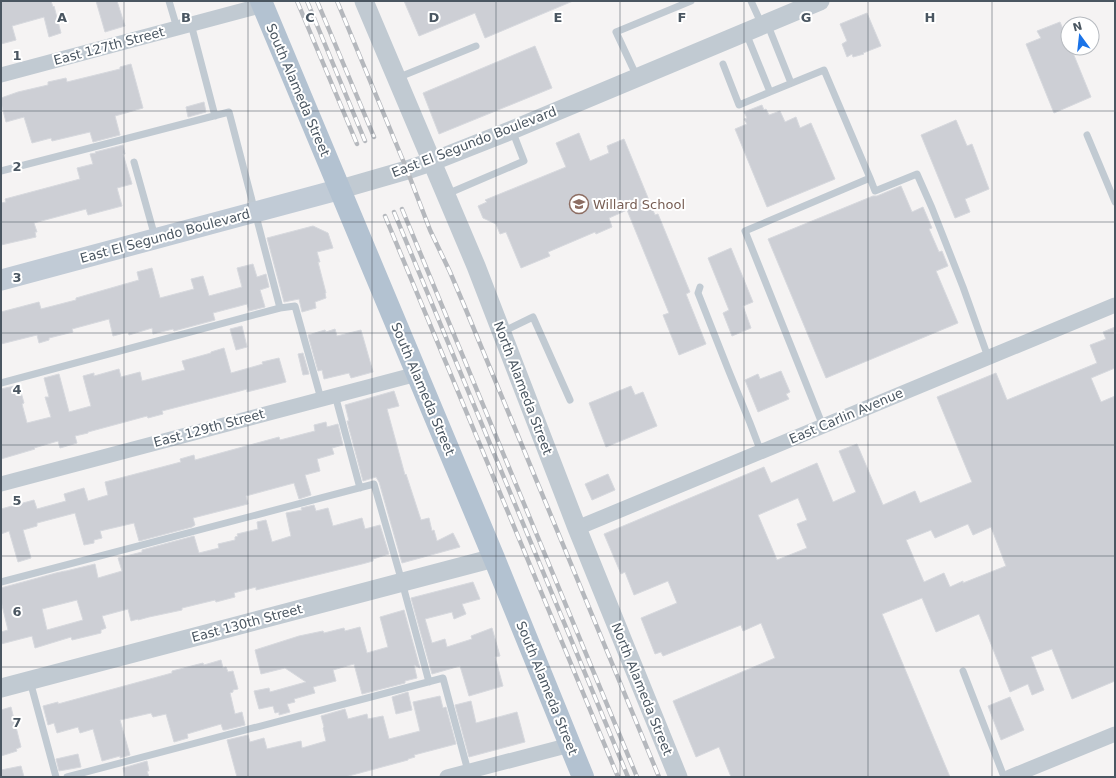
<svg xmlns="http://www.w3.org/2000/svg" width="1116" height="778" font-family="'DejaVu Sans',sans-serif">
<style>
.building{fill:#cdcfd5;stroke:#d7d9de;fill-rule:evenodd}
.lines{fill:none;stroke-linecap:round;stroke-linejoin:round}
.service{stroke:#c1cad2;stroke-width:7}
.minor{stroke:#c1cad2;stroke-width:15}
.tertiary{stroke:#c1cad2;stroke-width:19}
.secondary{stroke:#c1cbd6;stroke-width:21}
.primary{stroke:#b3c2d1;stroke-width:22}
.rail-casing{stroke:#b5b8bd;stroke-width:4.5}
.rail{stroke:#fff;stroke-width:3;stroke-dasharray:9;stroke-linecap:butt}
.grid{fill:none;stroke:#4a5661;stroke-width:1;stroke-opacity:0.55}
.labels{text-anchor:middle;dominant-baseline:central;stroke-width:4;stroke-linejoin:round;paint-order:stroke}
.street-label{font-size:13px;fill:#4a5661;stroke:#fff}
.education-label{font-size:13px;fill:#785e54;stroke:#fff;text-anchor:start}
.grid-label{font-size:13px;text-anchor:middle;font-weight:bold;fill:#4a5661;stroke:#fff;stroke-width:4;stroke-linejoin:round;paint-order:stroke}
</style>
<rect width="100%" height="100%" fill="#f5f3f3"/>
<path class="building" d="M1,1H51L53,7L54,6L61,33L49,37L44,17L12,26L16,40L1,44Z
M96,1H117L125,26L105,32Z
M404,1H573L485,38L475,13L419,36Z
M867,13L881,46L863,53L864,54L853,57L852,54L847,57L842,44L847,41L840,24Z
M1060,22L1068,41V48H1071L1091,97L1054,113L1026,44L1041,38L1037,31Z
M535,46L552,88L439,134L423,93Z
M131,64L143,108L115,116L120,135L93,142L90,132L52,141L51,138L32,143L24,117L6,122L1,103V98L18,92L48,85V82L66,78L67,82L120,69V67Z
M204,102L206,112L188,117L186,107Z
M762,105L764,110L766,109L769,115L780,111L785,122L796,117L800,128L811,123L835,179L767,207L735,129L747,124L744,119L747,118L744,112Z
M956,120L967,146L972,144L989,189L965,199L970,212L955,218L921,135Z
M579,133L590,161L609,153L607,146L624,139L655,215L658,214L690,292L686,294L706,344L679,355L663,315L669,313L627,210L609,218L612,227L596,234L595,232L548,252L550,256L521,268L506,232L500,234L496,224L483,218L478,206L487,202L485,200L566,167L556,143Z
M123,145L125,154H123L132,184L117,188L122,206L88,215L86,209L34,223L37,232H35L36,237L1,245V203L6,202L5,199L80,179L77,168L93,164L90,154L96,153L95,152Z
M901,186L912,212L923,207L932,228L929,229L939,252L942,251L948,266L936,271L958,323L826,378L768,239L873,196H877Z
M313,226L328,233L333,248L317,252L320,262H318L326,293H325L326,298L315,302L316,308L302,312L299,299L284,302L267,238Z
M731,248L753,302L743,306L751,328L732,336L723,313L729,310L708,258Z
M253,264L257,277L266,274L269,287L260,290L265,307L249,311L247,304L213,313L215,320L174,331L173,329L153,334L152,328L129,335L128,332L113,336L109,319L72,329L73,332L49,338V340L39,343L37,335L1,344V312L39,302L41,309L76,300V298L139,280L137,272L152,268L160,298L194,289L191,279L203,276L209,296L242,287L237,268Z
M242,326L247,347L236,350L230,329Z
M1115,327V368L1091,378L1101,402L1115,396V681L1072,699L1052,649L1031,657L1044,690L1032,695L1028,684L1010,692L979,614L936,632L922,598L882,614L950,777H731L719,747L696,757L673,701L775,658L761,623L743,631L741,625L663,656L661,652L655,654L641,618L677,603L668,581L634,595L625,572L621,574L604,534L764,467L771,483L817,463L833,502L856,492L839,451L857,444L883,505L915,491L920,503L972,482L937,397L996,373L1007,400L1097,363L1090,345L1106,339L1103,332ZM798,498L807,520L797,524L807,548L777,560L758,515ZM968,524L973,535L991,527L1006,566L963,583V581L950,587L944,573L924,582L906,540L931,530L935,538Z
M335,329L337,336L361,330L373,372L351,378L349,373L324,379L322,370L318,371L308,335L325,330L326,332Z
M224,348L231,373L263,364L262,362L279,358L286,382L247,392V389L240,391L162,411L163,414L148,418L147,416L88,432V433L75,436L77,443L60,448L58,441L34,448L35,449L1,459V389L19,385L24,403L22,404L27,423L51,417L45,397H49L44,378L59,374L69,412L91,406L83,376L94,373V376L119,369L121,377L140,372L142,381L185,370L182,361L211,353V352Z
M303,353L309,374L303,375L298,354Z
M781,371L790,392L786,394L789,399L758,412L745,380L758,374L760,379Z
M631,386L635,395L643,392L657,426L606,447L589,403Z
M394,391L399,406L387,409L405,475L406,474L421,520L429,518L432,531L434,530L437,541L453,533L460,547L402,563L379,482L376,477L363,481L347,421H349L345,405Z
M326,422L327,427L338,424L343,445L332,448L334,454L317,459L320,471L305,475L311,495L299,499L294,483L246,496L248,504L193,518L195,525L192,527L139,541L134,523L100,531L102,538L94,540V543L84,545L75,513L37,523V526L23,530L31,558L18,562L9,531L1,534V509L34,500L37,509L66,501L64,494L84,488L88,501L108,495L105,482L181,462L180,459L194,455L195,460L279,437L280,440L315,431L314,425Z
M608,474L615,490L592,500L585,484Z
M314,505L316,511L328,508L333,526L362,518L365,529L380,525L389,554L373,559V561L362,564L256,590V587L234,593L235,597L216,602L215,600L182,608V610L149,617L138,620V619L131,621L128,609L102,616L106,628L101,630V633L72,640L71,637L35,648L32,636L1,644V632L8,630L1,601V588L56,573L65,571H66L95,564L98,578L122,571L118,558L142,552V550L194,536L199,553L219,548L218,544L235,540V537L238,536L237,534L258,529L257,522L266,520L272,542L291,536L286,513L302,510L301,508ZM77,600L83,620L47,630L42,609Z
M473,582L480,599L462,604L466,614L454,619L452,612L425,619L432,643L445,639L447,647L472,639L471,636L492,628L500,656L495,657L503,686L469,696L460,666L432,674L411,598Z
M404,610L420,668L414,665L417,678L405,681V683L362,694L354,664L333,670L336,681L313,687L315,693L294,699L295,702L287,704L290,712L279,715V712L275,713L273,706L259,709L254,691L269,688L270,692L306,682L285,668L261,674L255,650L299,636L323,631L324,633L344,628L345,631L360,627L367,653L388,647L380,617Z
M221,660L223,668L226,667L228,672L233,671L238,689L233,690V692L230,693L235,714L242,712L245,725L225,730H223L221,724L187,734L188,738L174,742L166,714L153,717L151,713L120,720L130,755L120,758V756L102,761L93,729L80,733L78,727L57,733L54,723L48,725L43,706L58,702V704L172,673V671L203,663L204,665Z
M408,692L412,710L396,714L392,697Z
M440,696L443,708L446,707L456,744L414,755L415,757L408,759V760L345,777H237L227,740L248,735L250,742L264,738L267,749L301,741L302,748L326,741L323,728L324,727L321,716L345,709L348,719L367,714L368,719L383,716L389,739L420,731L413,702Z
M1010,697L1024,730L1001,740L988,706Z
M471,701L476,723L517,712L525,742L469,757L455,705Z
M11,707L21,747L16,749L17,751L1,756V710Z
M78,754L81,767L59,771L56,759Z
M147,761L149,771H147L149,777H125L123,768Z
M21,766L24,777H1V770Z"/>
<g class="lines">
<path class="service" d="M169,1L177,28
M751,1L762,25
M767,23L791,83
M191,24L215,116
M746,33L770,92L824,70L870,178L745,231L823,426
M723,64L739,105L770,92
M637,77L616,32L691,1
M397,78L476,46
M1087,135L1115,202
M134,162L155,237
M1,171L229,112L280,308
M870,178L875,191L917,174L932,208L963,287L988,357
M447,194L524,161L512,130
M700,287L698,293L728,369L750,423L761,452
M502,332L533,317L570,400
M1,383L280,308L295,306L321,399
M335,395L360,488
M1,582L374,484L402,582L429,682
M963,671L1004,777
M30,681L56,777
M67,777L443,678L468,771"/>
<path class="minor" d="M1,75L263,5
M1,484L417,374
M577,528L1115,305
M447,777L570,745
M1010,777L1115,734"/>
<path class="tertiary" d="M364,1L476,266L577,528L678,777
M341,189L407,170L431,162L512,130L820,1
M1,688L494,558"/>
<path class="secondary" d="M1,280L341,189"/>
<path class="primary" d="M261,1L494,558L583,777"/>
<g class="rail-casing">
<path id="rail" d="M297,1L357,144
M307,1L365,141
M317,1L374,137
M337,1L407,170L430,230L450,272L464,305L659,777
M402,209L637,777
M394,212L628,777
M385,216L618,777"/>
</g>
<use href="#rail" class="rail"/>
</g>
<path class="grid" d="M124,1V777M248,1V777M372,1V777M496,1V777M620,1V777M744,1V777M868,1V777M992,1V777M1,111H1115M1,222H1115M1,333H1115M1,445H1115M1,556H1115M1,667H1115"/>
<defs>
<g id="school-ring" transform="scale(1)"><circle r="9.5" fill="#fff" stroke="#8d6e63" stroke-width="1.5"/><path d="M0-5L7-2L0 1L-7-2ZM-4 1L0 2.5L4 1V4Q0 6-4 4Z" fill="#8d6e63"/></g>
</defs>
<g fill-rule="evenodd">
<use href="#school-ring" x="579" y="204"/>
</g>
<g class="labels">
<g class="street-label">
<text transform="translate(109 46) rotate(-15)">East 127th Street</text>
<text transform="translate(298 90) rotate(67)">South Alameda Street</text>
<text transform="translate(474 142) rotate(-21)">East El Segundo Boulevard</text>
<text transform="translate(165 236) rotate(-15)">East El Segundo Boulevard</text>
<text transform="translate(523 388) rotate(69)">North Alameda Street</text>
<text transform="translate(423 389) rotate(67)">South Alameda Street</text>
<text transform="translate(846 416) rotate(-23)">East Carlin Avenue</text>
<text transform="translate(209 428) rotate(-15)">East 129th Street</text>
<text transform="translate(247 623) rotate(-15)">East 130th Street</text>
<text transform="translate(547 688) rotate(68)">South Alameda Street</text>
<text transform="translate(642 689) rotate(68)">North Alameda Street</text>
</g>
<g class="education-label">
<text x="593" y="204">Willard School</text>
</g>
</g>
<g class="grid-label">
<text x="62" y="22">A</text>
<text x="186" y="22">B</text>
<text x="310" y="22">C</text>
<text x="434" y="22">D</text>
<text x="558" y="22">E</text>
<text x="682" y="22">F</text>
<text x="806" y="22">G</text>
<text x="930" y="22">H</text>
<text x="17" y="60">1</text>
<text x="17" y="171">2</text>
<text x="17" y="282">3</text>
<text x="17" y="394">4</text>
<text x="17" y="505">5</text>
<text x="17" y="616">6</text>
<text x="17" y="727">7</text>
</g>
<rect width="1116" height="778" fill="none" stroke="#4a5661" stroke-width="4"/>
<g transform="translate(1080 36) rotate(345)"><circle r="19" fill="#ffffff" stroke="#b7bbc0"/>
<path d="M0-3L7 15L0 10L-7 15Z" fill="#1a73e8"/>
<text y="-6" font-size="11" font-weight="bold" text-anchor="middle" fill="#4a5661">N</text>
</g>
</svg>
